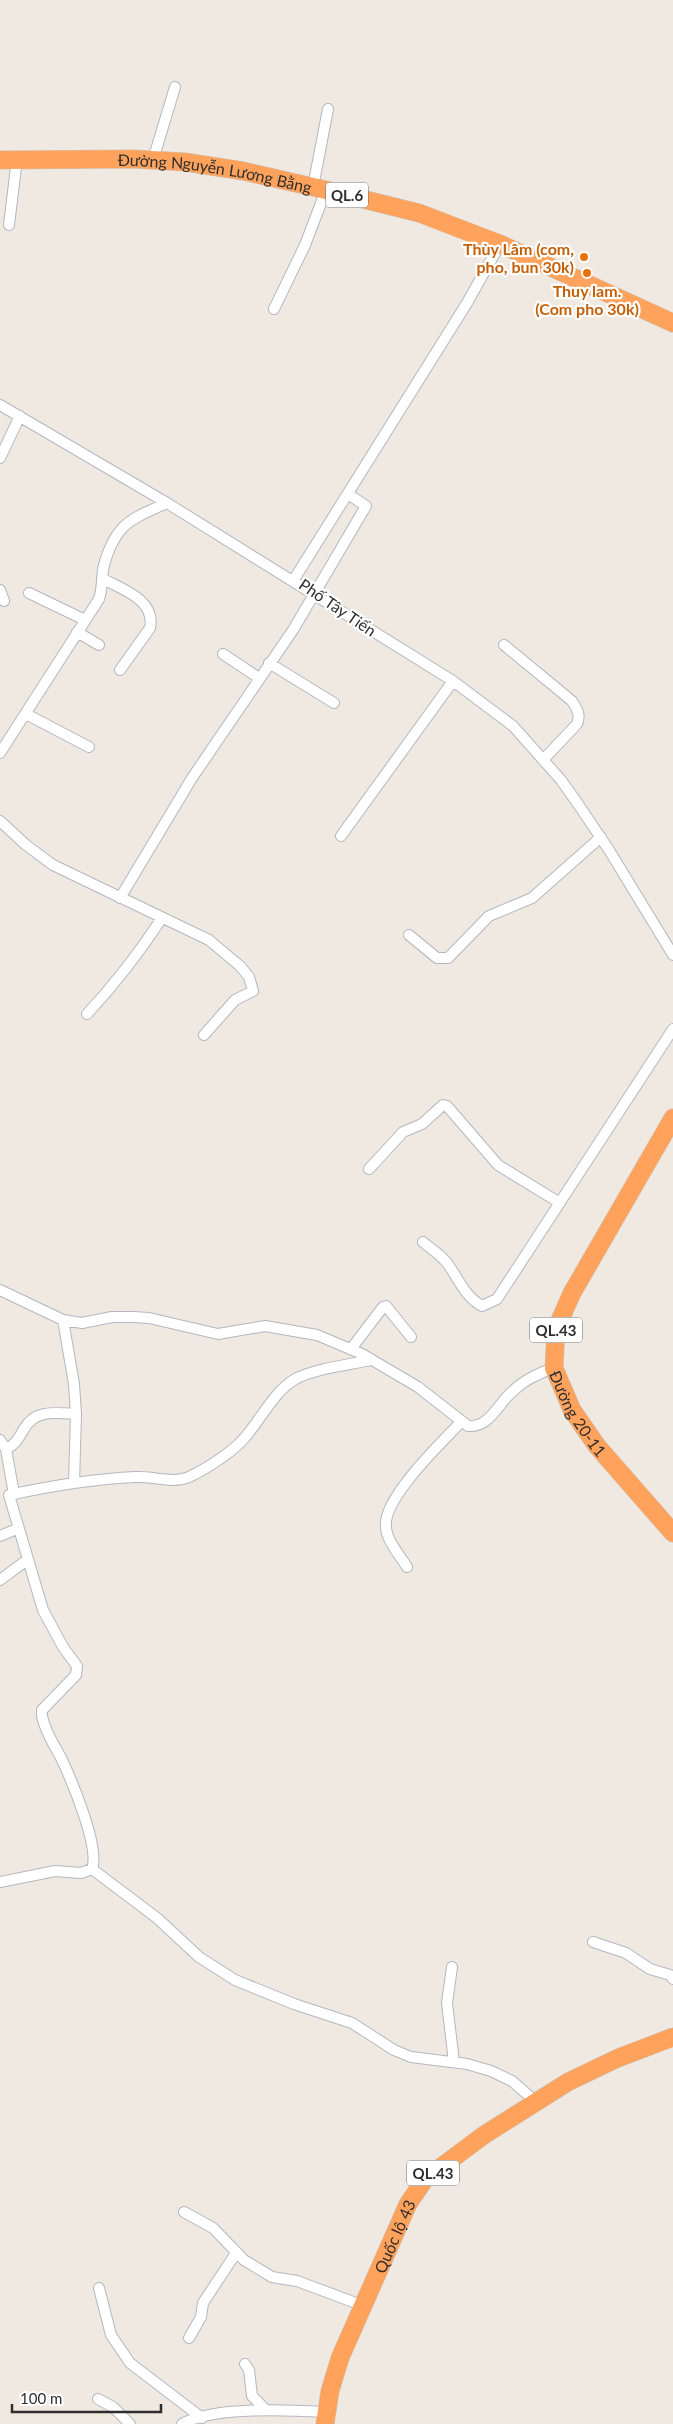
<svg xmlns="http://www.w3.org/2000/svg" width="673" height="2424" font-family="Lato,sans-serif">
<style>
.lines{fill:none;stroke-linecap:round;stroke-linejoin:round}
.street-casing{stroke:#b4b7c1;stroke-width:12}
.highway-casing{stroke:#c9c9c9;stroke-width:19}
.street{stroke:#fff;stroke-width:10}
.highway{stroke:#ffa35c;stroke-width:18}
.food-dot{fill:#e8710a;stroke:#fff;stroke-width:2}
.labels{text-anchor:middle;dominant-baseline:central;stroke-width:4.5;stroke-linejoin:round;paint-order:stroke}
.shield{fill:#fff;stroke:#6d6d6d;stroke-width:1}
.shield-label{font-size:15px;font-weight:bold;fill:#2e2e2e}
.street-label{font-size:16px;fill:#2e2e2e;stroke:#fff}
.food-label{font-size:16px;font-weight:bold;fill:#c56008;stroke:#fff;text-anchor:end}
</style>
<rect width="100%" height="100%" fill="#efe9e1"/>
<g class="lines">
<g class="street-casing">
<path id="street" d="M153,160L175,87
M313,187L328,109
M9,225L17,159
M274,309L305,245L326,190
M0,405L167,503L453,681L513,726L561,780L578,804L609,850L673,955
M0,458L20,416
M103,579C122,589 156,600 150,628L120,670
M293,581L467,303L500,244
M0,590L4,601
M29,593L85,620
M77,632L99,645
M504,645L572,701C577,709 581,715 577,724L543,760
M223,654L259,678
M269,663L334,703
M26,714L89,747
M0,753L99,599C103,588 101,577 104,565C116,523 131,519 167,503
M0,821L26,845L53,865L209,940L240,966L249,977L253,991L235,1000L204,1035
M341,836L453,681
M120,898L192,778L293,630L366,506L348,494
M409,935L437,958H448L489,916L532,898L601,837
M87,1014C115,984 139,953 162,918
M369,1169L403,1132L422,1124L443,1105L447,1106L498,1165L560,1203
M423,1242C431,1249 441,1255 447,1263C459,1279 464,1296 482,1306L497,1299L673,1029
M0,1290L63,1320L82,1323L112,1317H134L149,1318L218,1334L265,1326L317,1335L362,1354L418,1387L468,1426C490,1428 498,1403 513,1391C525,1379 539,1373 554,1368
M63,1320L74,1384L76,1414L74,1483
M351,1349L383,1307L386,1306L411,1337
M0,1440L6,1449L14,1494
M6,1449C16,1444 18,1439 24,1429C35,1409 56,1413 76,1414
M0,1536L17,1529
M407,1567C399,1554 384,1538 386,1522C388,1494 441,1443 461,1422
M0,1580L27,1560
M92,1869L157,1918L199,1957L235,1980L294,2004L352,2023L394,2050L411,2057L467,2064L491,2071L512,2081L536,2102
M0,1882L55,1871L81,1873L92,1869C100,1848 73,1784 63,1762C56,1747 45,1733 42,1716V1710L76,1675L77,1666L63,1647L43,1610L9,1495C50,1486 93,1479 136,1477C153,1476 173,1484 189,1477C206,1469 236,1450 247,1435C262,1417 276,1389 297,1378C319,1368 347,1365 371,1360
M593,1942L626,1953L650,1969L670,1975L673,1979
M452,1967L447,2003L454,2062
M184,2212L213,2228L244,2260L272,2277L297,2281L364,2306
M99,2288L111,2335L130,2363L202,2418
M189,2338L201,2317L203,2303L236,2253
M245,2364L249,2370L252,2396L266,2410
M98,2399L113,2407L130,2424
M182,2424C214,2406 289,2410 326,2412"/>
</g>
<g class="highway-casing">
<g id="highway">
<path id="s1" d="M0,160L134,159L185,162L243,171L326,190L419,213L500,244L673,323"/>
<path id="s2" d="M673,1118L572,1293L556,1329L554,1368L572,1410L597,1446L673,1533"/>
<path id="s3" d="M325,2424L330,2391L340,2358L408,2204L425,2179L484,2135L568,2082L618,2058L673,2037"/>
</g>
</g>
<use href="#street" class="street"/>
<use href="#highway" class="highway"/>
</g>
<g class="food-dot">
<circle cx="584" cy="257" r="5"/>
<circle cx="587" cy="273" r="5"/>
</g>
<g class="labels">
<g class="shield">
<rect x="326" y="182.5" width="42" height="25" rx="4"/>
<rect x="530" y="1317.5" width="52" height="25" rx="4"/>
<rect x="407" y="2160.5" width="52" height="25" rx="4"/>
</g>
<g class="shield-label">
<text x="347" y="195">QL.6</text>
<text x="556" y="1330">QL.43</text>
<text x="433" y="2173">QL.43</text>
</g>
<g class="street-label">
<text stroke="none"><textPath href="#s1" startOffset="216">Đường Nguyễn Lương Bằng</textPath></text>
<text transform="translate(338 607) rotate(34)">Phố Tây Tiến</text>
<text stroke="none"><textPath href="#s2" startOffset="332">Đường 20-11</textPath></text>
<text stroke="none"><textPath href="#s3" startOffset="201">Quốc lộ 43</textPath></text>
</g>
<g class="food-label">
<text x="574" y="248">Thùy Lâm (com,<tspan x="574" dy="18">pho, bun 30k)</tspan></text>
<text x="587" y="290" text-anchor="middle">Thuy lam.<tspan x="587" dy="18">(Com pho 30k)</tspan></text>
</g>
</g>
<path d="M12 2404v8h149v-8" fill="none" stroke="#2e2e2e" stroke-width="2.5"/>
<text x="20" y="2404" font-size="15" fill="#2e2e2e" stroke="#ffffff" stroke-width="4" paint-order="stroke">100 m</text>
</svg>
